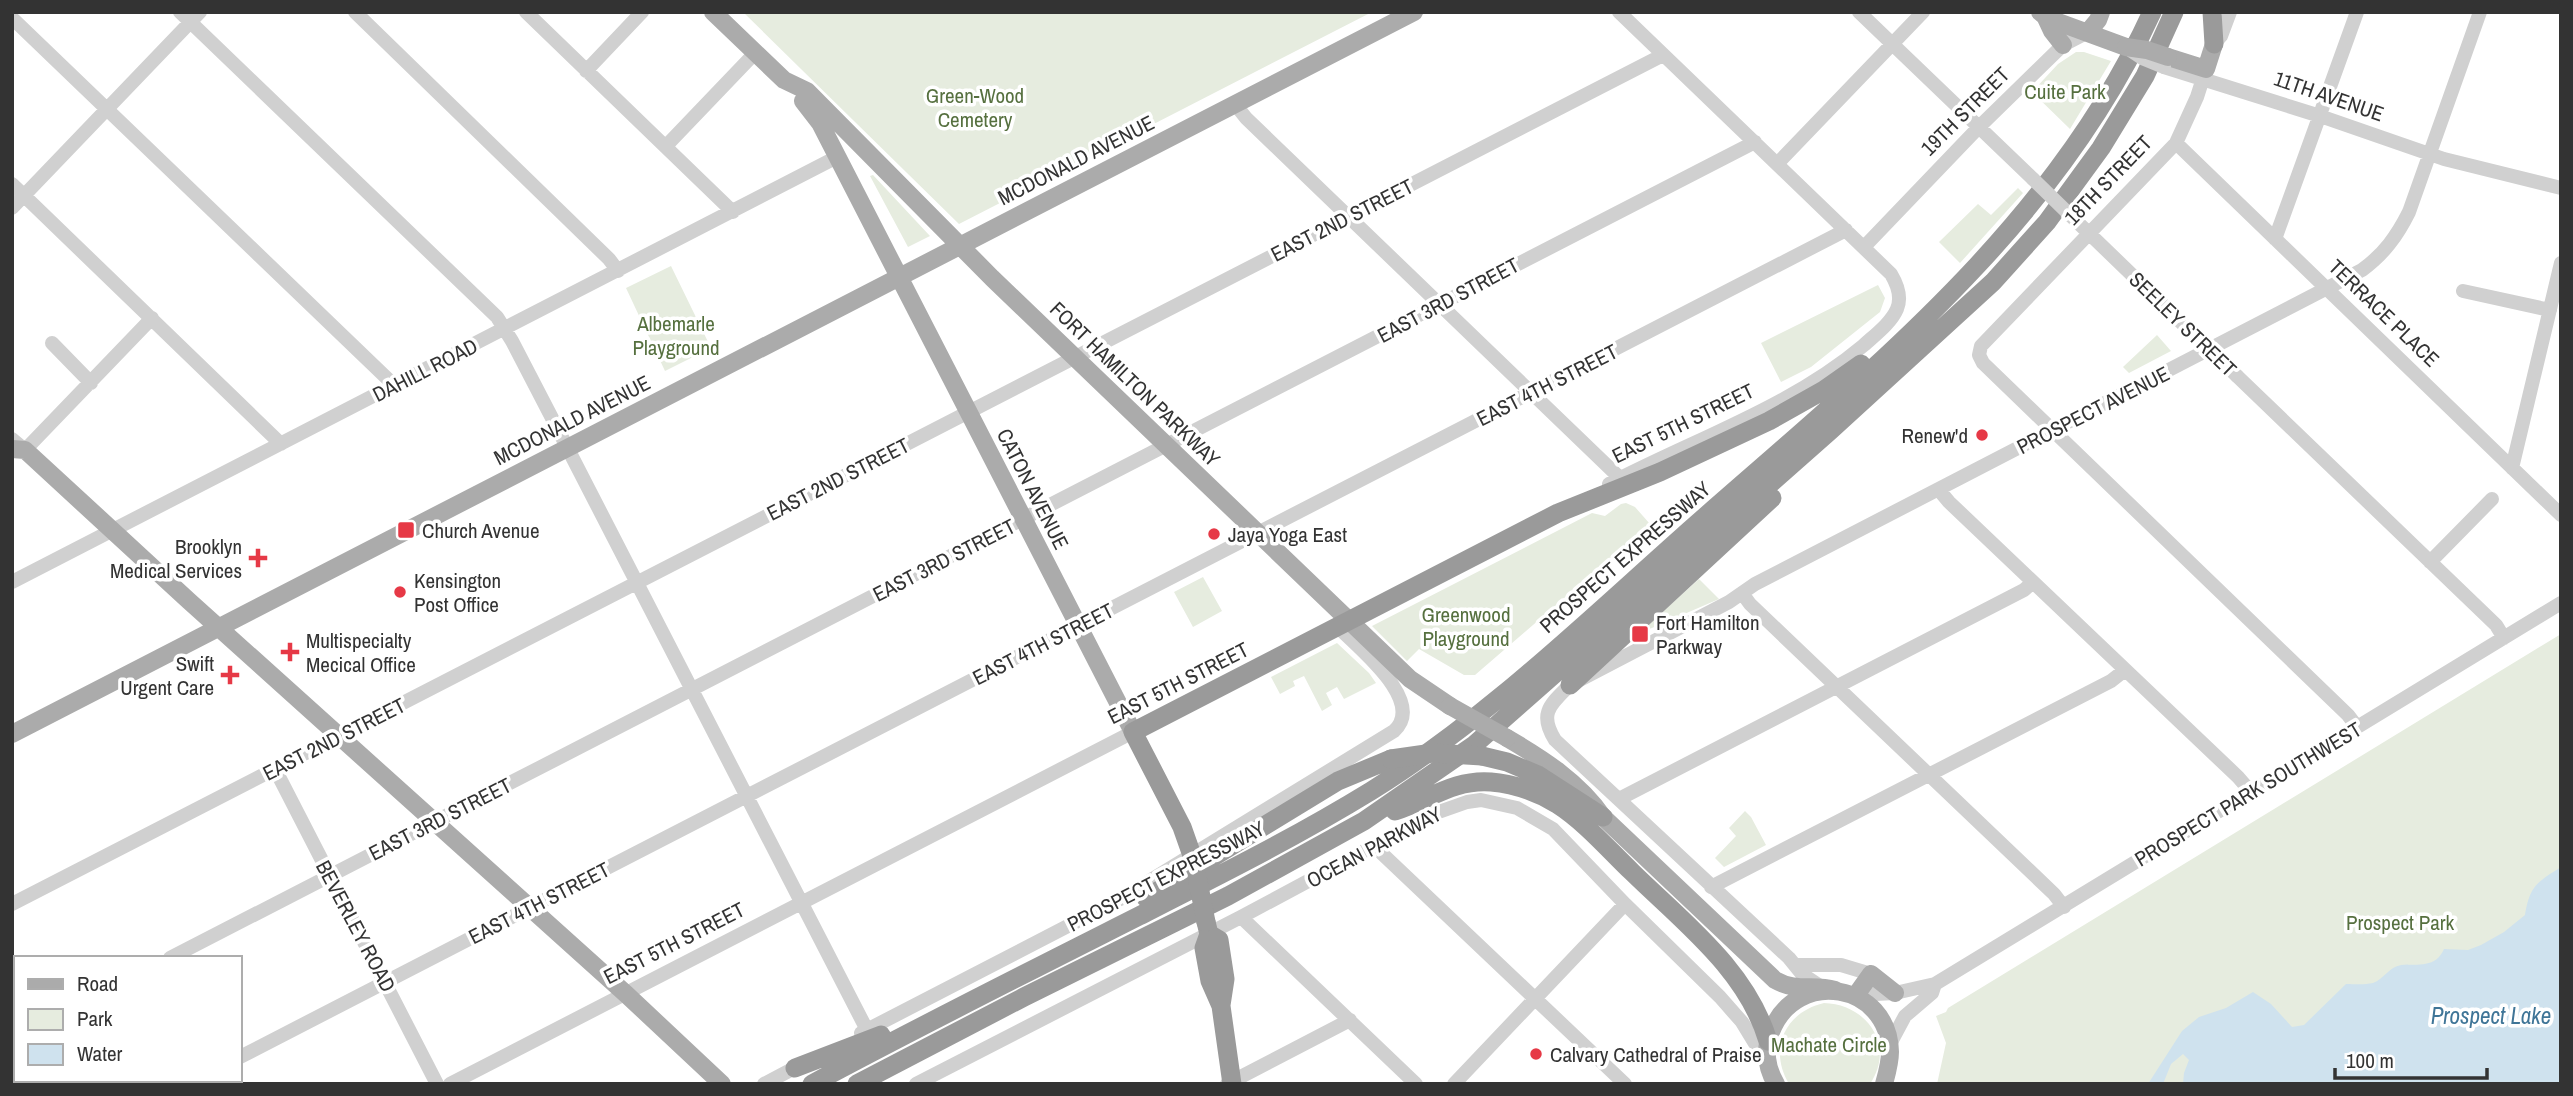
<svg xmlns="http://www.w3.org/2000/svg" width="2573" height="1096" font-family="'Archivo Narrow',sans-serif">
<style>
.green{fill:#e6ecdf}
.water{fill:#cfe2ee}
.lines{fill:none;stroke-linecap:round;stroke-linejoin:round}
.minor{stroke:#d0d0d0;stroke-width:14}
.major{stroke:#ababab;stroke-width:18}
.highway{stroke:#9a9a9a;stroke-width:19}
.minor-bridge{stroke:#d0d0d0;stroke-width:14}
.major-bridge{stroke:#ababab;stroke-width:18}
.highway-bridge{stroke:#9a9a9a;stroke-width:19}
.poi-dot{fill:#e63946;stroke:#fff;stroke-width:2.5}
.labels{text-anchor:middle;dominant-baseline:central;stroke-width:7;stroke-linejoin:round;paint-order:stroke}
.park-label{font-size:21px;fill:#56703f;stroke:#fff}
.street-label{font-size:21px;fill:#333;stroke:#fff}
.poi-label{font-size:21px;fill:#333;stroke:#fff;text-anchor:start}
.water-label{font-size:23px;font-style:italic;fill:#3f7597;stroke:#fff}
</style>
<rect width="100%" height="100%" fill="#fff"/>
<path class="green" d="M743,12H1372L959,224Z
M2076,52H2084L2111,61L2070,129L2032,92L2058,64Z
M873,175L930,236L908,247L870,176Z
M2018,188L2023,193L1960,263L1939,242L1978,204L1991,215Z
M671,266L711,348L665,371L626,288Z
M1878,285L1885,298L1880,312L1811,367L1781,382L1761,343Z
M2157,335L2171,351L2129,373L2123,367Z
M1626,503L1635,507L1650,524L1475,675H1464L1419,649L1407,661L1372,626L1592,513L1605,516L1621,504Z
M1203,577L1222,611L1193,627L1174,592Z
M1699,579L1719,599L1638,634Z
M2561,634V1084H1937L1946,1043L1936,1016L1946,1012L1948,1008Z
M1337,643L1369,673L1376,683L1344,699L1337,687L1326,693L1332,705L1322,711L1304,676L1293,681L1295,686L1280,694L1271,677Z
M1745,811L1751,817L1766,845L1724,867L1715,858L1736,836L1729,828Z
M1824,1003C1867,1004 1896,1046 1870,1084H1789C1768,1049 1785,1012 1824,1003Z"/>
<path class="water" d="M2561,867V1084H2183L2184,1073L2189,1060L2183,1054L2171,1064L2163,1084H2148L2182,1031L2199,1017L2226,1008L2253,992L2271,1004L2292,1027L2304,1025L2346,984C2354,984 2365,985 2373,983C2384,979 2389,967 2401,965C2418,964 2436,968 2444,949L2468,950L2481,945L2504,932L2525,915C2530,886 2536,883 2561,867Z"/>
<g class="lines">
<path class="minor" d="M180,12L497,317L512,341L567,447L867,1030
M355,12L609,259L618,271
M526,12L733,212
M1859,12L2033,179
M12,18L395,386
M2214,44L2221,36L2230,12
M2164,67L2320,116L2444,159L2561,188
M2206,69L2197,97L2176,143L1981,346L1979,355L1983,363L2348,715L2357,727
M586,71L642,12
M1235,104L1246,118L1620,478
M2176,143L2561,515
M666,146L755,53
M1777,164L1923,12
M12,184L281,444
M12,208L200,12
M2070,215L2188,329
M2275,239L2357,12
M1864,247L1979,127L2063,45L2088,32
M2463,291L2550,310
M52,343L91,383
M2237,376L2496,625L2504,638
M12,439L25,450L152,318
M2512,468L2561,263
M1609,484C1695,439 1789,408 1864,345C1875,335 1891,323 1897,309C1902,297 1897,284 1891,274L1619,12
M1939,490L1949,502L2238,777L2251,792
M2430,562L2492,499
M12,582L837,157
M1742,593L1750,604L2054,894L2064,907
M275,769L437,1084
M1619,799L2024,590L2033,582
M1374,846L1625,1084
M1711,887L2111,681L2125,670
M12,904L1663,55
M1241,917L1416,1084
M170,958L1755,142
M1795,965H1841L1871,974
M1820,986L1802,974L1789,958L1555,740C1538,713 1551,704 1570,685L1729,602L1755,584L2362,270C2384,254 2397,236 2409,212L2480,12
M1856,995L1895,993L1935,984L2561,603
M861,1033L1120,899L1394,731C1427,701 1357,647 1338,627
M12,1039L16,1037
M1890,1044L1905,1016L1932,993L1935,984
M240,1057L1846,230
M187,1084L194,1080
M450,1084L1133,732
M764,1084L802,1064
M916,1084L1241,917L1433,814L1467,802L1481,800L1517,808L1553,829L1625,904L1720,997L1742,1022L1767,1063
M1227,1084L1350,1020
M1454,1084L1625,904"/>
<path class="major" d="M713,12L784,80L807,91L992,278L1410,679L1450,706
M2040,12L2047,18L2126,47
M2045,16L2052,31L2063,45
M2088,32L2098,20L2101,12
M2168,57L2206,69L2214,44
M803,101L820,123L1133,732
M12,449L25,450L189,601L626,994L722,1084
M12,734L1414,12
M1507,738C1543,759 1579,782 1603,817L1775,980C1796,992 1813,984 1835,990
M1856,995L1871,974L1895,993
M1776,1084C1766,1067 1764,1051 1771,1032C1796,967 1889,983 1890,1052C1890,1063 1887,1073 1884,1084"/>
<path class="highway" d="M2212,12L2214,44
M1570,685L1772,498
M1482,756L1507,762L1538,775L1603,817
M1395,811C1429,800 1454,779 1491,782C1514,784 1537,792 1557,804C1585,822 1608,849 1632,872C1683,922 1747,970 1768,1041
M1194,861L1182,827L1133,732L1558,513L1660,472L1769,421L1824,390L1861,364
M1146,898L1338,781L1391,759
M1206,922L1209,934L1204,948L1210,981L1221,1006L1232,1084
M1209,934L1219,940L1225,979L1221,1005
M795,1068L881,1035
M812,1084C920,1026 1030,971 1139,916C1218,876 1296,837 1371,791C1485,720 1583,625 1683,536C1859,380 2052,232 2152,12
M857,1084L1024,997L1228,896L1364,821L1474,745L1830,431L1993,282L2047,222L2101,148L2145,76L2174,12"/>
<path class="minor-bridge" d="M2127,48L2142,58L2164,67
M2033,179L2070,215
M2188,329L2237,376"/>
<path class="major-bridge" d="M2126,47L2147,50L2168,57
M1450,706L1507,738"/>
<path class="highway-bridge" d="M1391,759L1433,753L1482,756
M1194,861L1206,922"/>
</g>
<g class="poi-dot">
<circle cx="1982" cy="435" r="7"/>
<rect x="397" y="521" width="18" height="18" rx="3.5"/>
<circle cx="1214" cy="534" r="7"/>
<path d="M254.5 547.5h7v7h7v7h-7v7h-7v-7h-7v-7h7z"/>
<circle cx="400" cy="592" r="7"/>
<rect x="1631" y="625" width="18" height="18" rx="3.5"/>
<path d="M286.5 641.5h7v7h7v7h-7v7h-7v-7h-7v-7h7z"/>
<path d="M226.5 664.5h7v7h7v7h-7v7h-7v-7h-7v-7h7z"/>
<circle cx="1536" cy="1054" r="7"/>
</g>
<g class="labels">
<g class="park-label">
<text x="2065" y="91">Cuite Park</text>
<text x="975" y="95">Green-Wood<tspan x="975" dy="24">Cemetery</tspan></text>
<text x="676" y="323">Albemarle<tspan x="676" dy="24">Playground</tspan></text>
<text x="1466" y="614">Greenwood<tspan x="1466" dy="24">Playground</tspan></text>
<text x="2400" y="922">Prospect Park</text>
<text x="1829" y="1044">Machate Circle</text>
</g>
<g class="street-label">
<text transform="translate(2329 96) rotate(19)">11TH AVENUE</text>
<text transform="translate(1965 111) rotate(-45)">19TH STREET</text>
<text transform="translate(1076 160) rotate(-27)">MCDONALD AVENUE</text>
<text transform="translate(2108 180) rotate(-46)">18TH STREET</text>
<text transform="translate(1342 220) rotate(-27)">EAST 2ND STREET</text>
<text transform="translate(1448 300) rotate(-28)">EAST 3RD STREET</text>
<text transform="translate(2384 313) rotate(44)">TERRACE PLACE</text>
<text transform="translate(2183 324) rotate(44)">SEELEY STREET</text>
<text transform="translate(425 370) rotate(-27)">DAHILL ROAD</text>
<text transform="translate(1135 384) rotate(44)">FORT HAMILTON PARKWAY</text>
<text transform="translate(1547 385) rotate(-27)">EAST 4TH STREET</text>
<text transform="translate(2093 410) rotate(-27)">PROSPECT AVENUE</text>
<text transform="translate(572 420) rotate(-27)">MCDONALD AVENUE</text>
<text transform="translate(1683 423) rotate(-26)">EAST 5TH STREET</text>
<text transform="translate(838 479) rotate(-27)">EAST 2ND STREET</text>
<text transform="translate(1033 489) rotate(63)">CATON AVENUE</text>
<text transform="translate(1625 557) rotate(-41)">PROSPECT EXPRESSWAY</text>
<text transform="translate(944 560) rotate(-27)">EAST 3RD STREET</text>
<text transform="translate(1043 644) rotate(-27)">EAST 4TH STREET</text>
<text transform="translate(1178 683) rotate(-27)">EAST 5TH STREET</text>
<text transform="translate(334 739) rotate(-27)">EAST 2ND STREET</text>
<text transform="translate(2248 794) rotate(-31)">PROSPECT PARK SOUTHWEST</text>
<text transform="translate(440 819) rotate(-27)">EAST 3RD STREET</text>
<text transform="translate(1374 847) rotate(-28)">OCEAN PARKWAY</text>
<text transform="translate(1166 876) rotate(-27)">PROSPECT EXPRESSWAY</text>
<text transform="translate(539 903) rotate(-27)">EAST 4TH STREET</text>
<text transform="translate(356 926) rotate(62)">BEVERLEY ROAD</text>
<text transform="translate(674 943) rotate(-27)">EAST 5TH STREET</text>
</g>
<g class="poi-label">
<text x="1968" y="435" text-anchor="end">Renew'd</text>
<text x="422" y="530">Church Avenue</text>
<text x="1228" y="534">Jaya Yoga East</text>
<text x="242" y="546" text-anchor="end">Brooklyn<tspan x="242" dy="24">Medical Services</tspan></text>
<text x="414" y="580">Kensington<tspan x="414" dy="24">Post Office</tspan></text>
<text x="1656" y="622">Fort Hamilton<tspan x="1656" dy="24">Parkway</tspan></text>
<text x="306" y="640">Multispecialty<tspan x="306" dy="24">Mecical Office</tspan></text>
<text x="214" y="663" text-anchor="end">Swift<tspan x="214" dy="24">Urgent Care</tspan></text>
<text x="1550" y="1054">Calvary Cathedral of Praise</text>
</g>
<g class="water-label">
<text x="2491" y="1015">Prospect Lake</text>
</g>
</g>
<rect width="2573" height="1096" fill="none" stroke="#333333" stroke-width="28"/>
<rect x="14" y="956" width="228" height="126" fill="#ffffff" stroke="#adadad" stroke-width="2"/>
<rect x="28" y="979" width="35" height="10" fill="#ababab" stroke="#adadad" stroke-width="2"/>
<text x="77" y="991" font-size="21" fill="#333333">Road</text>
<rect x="28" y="1009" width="35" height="21" fill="#e6ecdf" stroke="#adadad" stroke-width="2"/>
<text x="77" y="1026" font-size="21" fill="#333333">Park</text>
<rect x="28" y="1044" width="35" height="21" fill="#cfe2ee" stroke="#adadad" stroke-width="2"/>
<text x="77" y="1061" font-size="21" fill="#333333">Water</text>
<path d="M2335 1068v10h152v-10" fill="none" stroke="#333333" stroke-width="3.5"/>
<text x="2346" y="1068" font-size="21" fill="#333333" stroke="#ffffff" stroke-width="5" paint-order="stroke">100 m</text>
</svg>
